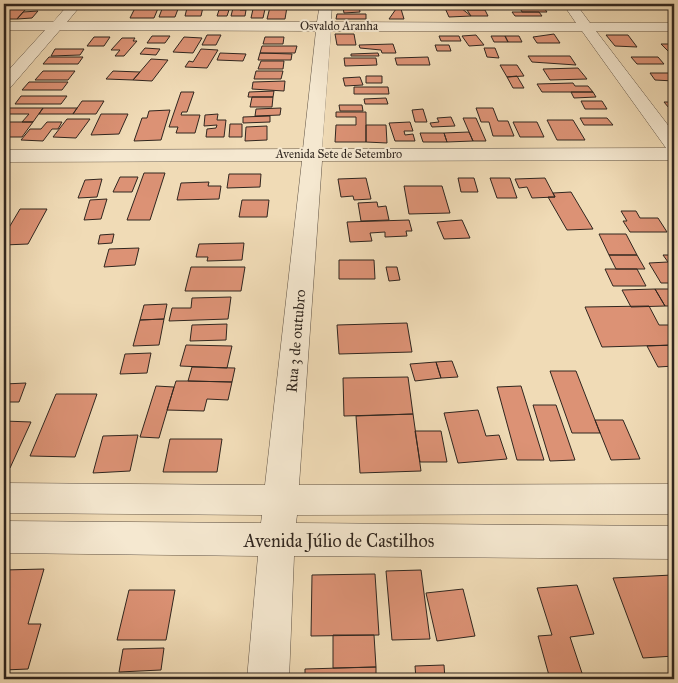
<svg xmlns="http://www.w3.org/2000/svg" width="678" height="683" font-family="'IM FELL Great Primer',serif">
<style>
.building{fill:#dc9275;stroke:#30261f}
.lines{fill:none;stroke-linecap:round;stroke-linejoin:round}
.minor-casing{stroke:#605345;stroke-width:1}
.minor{fill:#f5e8d0;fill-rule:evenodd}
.labels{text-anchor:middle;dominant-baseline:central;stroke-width:4;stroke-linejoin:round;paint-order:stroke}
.far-street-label{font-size:12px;fill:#30261f;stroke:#f5e8d0}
.street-label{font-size:15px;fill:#30261f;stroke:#f5e8d0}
.near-street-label{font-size:18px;fill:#30261f;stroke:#f5e8d0}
</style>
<rect width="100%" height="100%" fill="#f0dbb6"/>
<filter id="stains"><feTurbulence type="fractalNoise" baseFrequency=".004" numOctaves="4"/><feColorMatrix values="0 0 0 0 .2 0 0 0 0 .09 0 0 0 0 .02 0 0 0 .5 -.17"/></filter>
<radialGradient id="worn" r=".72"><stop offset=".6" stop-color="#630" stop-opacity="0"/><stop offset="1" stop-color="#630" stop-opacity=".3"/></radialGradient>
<path class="building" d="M14,4H40L37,8H22L23,6H19L22,4Z
M216,4H232L231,8L214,9Z
M234,4H242L240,10H246L245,16H231Z
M513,4H535L537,6L515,7Z
M136,6H159L154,18H130Z
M203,7L201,16H185L187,8Z
M270,7H287L285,19H267Z
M359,7L360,12L344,13L343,8Z
M445,8H461L471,16L449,17Z
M520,8H544L547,12H522Z
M10,9H26L17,19H4Z
M162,9H178L175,17H159Z
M253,9H265L263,18H251Z
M396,9H401L404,19H389Z
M219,10H229L227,16H217Z
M467,10H485L488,16H471Z
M38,11L32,18L17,19L23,12Z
M512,12H539L542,16H515Z
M337,14H366V19H336Z
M335,34H354L356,45H337Z
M554,34L560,43H537L533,37Z
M207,35H221L216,45H202Z
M476,35L484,45L469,46L462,36Z
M606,35H628L637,47L615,46Z
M152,36H170L165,43H147Z
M439,36H459L461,41H441Z
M491,36H505L508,42H494Z
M505,36H519L522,42H508Z
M94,37H110L104,46H87Z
M184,37L202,38L193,53L173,52Z
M265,37H284L283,44H263Z
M122,38H135L133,41H137L124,56H115L120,50H111Z
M393,44L396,53H382L381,50L360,48L359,45Z
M661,44H674V57Z
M435,45H449L451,51H437Z
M262,46H297L295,53H260Z
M145,48L160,49L156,55L140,54Z
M484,48H495L499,58L487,57Z
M55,49H84L80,55L51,56Z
M201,49L218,50L207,68L185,67L189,61L193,62Z
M220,53L246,54L243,61L217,60Z
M260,53L292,54L291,60H258Z
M378,53L379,56H351V54Z
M528,56H570L576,65L532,62Z
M49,57H83L78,64H43Z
M428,57L430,65H397L395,58Z
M631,57H658L664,64H637Z
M344,58H376L377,65L345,66Z
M151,59L168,60L152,81L133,80Z
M261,61H284L283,69H258Z
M500,65H517L524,76L507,77Z
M578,68L587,79L550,80L543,69Z
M43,71H75L68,80H35Z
M113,71L140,72L133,80L106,79Z
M256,71H283L281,79H254Z
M650,73H674V81L655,80Z
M366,76H382V83H366Z
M517,76L524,88H513L507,77Z
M360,77L363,85L345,86L343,78Z
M285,81L284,91L252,89L253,82Z
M29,82H68L62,90H22Z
M573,83L575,86H588L593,92H542L537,84Z
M354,87H388L389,94H354Z
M274,91L273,97H248L249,92Z
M181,92H194L187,112H182L181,115H200L195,133H176L178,127H169Z
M571,92H593L596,97L574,98Z
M21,96H67L61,104H15Z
M252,97H273L272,107H250Z
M386,98L388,104H365L364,99Z
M82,101H104L96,114H73Z
M581,101H602L607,109H585Z
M664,102H674V113H673Z
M339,105H362L363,111H340Z
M4,108H43L33,122H22L29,114H4Z
M43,108H77L73,114H39Z
M281,108L280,115L255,116L256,109Z
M476,108H493L498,121H508L514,136H493L489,122H481Z
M423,109L427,122H415L412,110Z
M170,110L161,140L134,141L142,118H147L149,111Z
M336,112H366V142H335L336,125H356V117H336Z
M101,114H128L119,134L91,135Z
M218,114L217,120H226L224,137H206L207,129L216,128L217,125L204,126L205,115Z
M270,116V122L243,123V117Z
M451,117L455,126L432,127L430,123L439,122L437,118Z
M463,118H476L486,141H473Z
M580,118H607L613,125H584Z
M67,119H90L76,138L53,137Z
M547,120H573L585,140H557Z
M4,122H33L22,137H4Z
M47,122H62L58,129H52L43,141L21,140L30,129H41Z
M410,122L413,131H404L405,135L413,134L415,141H395L389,123Z
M513,122H537L544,137H520Z
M230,124H242V137H229Z
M366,125H386L387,143L366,142Z
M267,126V140L245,141L246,127Z
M469,132L473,141L447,142L444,133Z
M420,133H444L447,142H423Z
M144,173H165L150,220H127Z
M229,174H261L260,187L227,188Z
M120,177H138L132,192H113Z
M366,178L371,199L354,200L353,196L341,197L338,179Z
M458,178H474L478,192H461Z
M490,178H510L517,198H497Z
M545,178L555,197L532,198L527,187L519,188L515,179Z
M102,179L97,197L78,198L85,180Z
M209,182L208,186H221L219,199L177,200L181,183Z
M404,186H442L450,213L409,214Z
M571,192L593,229L567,230L548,197H555L553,193Z
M107,199L101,219L84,220L90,200Z
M242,200H269L267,217H239Z
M377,202L378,207L386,206L389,220L361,221L358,203Z
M20,209H47L28,244L4,245V236Z
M621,211H636L640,218H658L667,232H630L623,221H627Z
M409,220L412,231H406L407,236L385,237V232L370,233L372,241L350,242L347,222Z
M462,220L470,238L444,239L437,222Z
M114,234L112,243L98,244L100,235Z
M599,234H626L637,255H609Z
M244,243L242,260L207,261L208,257H196L199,244Z
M139,248L135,265L104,267L109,249Z
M609,255H637L645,269H616Z
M663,255H674V283H661L649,263L668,262Z
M339,260H374L375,279H339Z
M191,267H245L241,291H185Z
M386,267H397L400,280L389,281Z
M605,269H637L646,286H613Z
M655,289L665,306L631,307L622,290Z
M655,289H674V306H665Z
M231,297L228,319L169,321L172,308H191L192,298Z
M167,304L164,319L140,320L144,305Z
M649,306L659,325H673L674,345L602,347L585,307Z
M164,319L159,345L133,346L140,320Z
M407,323L412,352L339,354L337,325Z
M227,324L226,340L190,341L192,325Z
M186,345L232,346L227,368L180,366Z
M674,345V366L658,367L647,346Z
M151,353L147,373L120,374L125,354Z
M452,361L458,377L441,378L436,362Z
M436,362L441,378L415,381L410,364Z
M192,367L235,368L232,382L188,381Z
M550,371H576L600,433H572Z
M408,377L413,414L344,416L343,378Z
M176,381H188L232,382L228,400L207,399L204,411L167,410Z
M26,383L19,402H4V384Z
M156,386L174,387L159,438L140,437Z
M521,386L544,460H517L497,387Z
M56,394H97L75,457L30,456Z
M533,405H556L575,460L550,461Z
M478,410L486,436L499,435L507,459L458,463L444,413Z
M413,414L421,471L360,473L356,416Z
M595,420H623L640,459L611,460Z
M4,421L31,422L10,468H4Z
M415,431H441L447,462H420Z
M138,435L130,471L93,473L103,436Z
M170,439H222L217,472H163Z
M44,569L28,624H41L28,669L4,670V655L7,645H4V570Z
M421,570L430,639L392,640L386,571Z
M375,574L379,635L311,636L312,575Z
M672,575L674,580V656L643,658L613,578Z
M577,585L594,634L570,637L584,679H550L538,636L552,635L537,588Z
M463,589L475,636L437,641L426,593Z
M129,590H175L166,640H117Z
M333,635H374L376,667L333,668Z
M164,648L161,670L119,672L123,649Z
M444,665L445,679H416L415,666Z
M376,667V679H305V669Z"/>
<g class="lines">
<g class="minor-casing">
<path id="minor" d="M69,4H82L67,22H317L320,4H332L331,22L576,23L563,4H576L590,23H674V31H596L674,133V160L322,161L299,485L674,484V514L297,515L296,523L674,526V559L294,556L289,679H247L258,556L4,553V521L261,523L262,515L4,513V483L265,485L302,161L4,162V150L303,149L316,31L60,30L10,88L4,90V75L45,30H4V22H53ZM331,31H582L666,148L322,149Z"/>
</g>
<use href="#minor" class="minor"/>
</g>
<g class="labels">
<g class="far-street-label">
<text x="339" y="26">Osvaldo Aranha</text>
<text x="339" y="154">Avenida Sete de Setembro</text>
</g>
<g class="street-label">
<text transform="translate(296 341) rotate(-85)">Rua 3 de outubro</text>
</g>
<g class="near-street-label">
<text x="339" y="541">Avenida Júlio de Castilhos</text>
</g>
</g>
<rect width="678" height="683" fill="none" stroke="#f0dbb6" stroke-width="20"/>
<rect x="5" y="5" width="668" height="673" fill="none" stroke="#30261f" stroke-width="2.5"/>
<rect x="10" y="10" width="658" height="663" fill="none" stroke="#30261f"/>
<rect width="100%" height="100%" filter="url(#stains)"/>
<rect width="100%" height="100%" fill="url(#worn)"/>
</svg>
